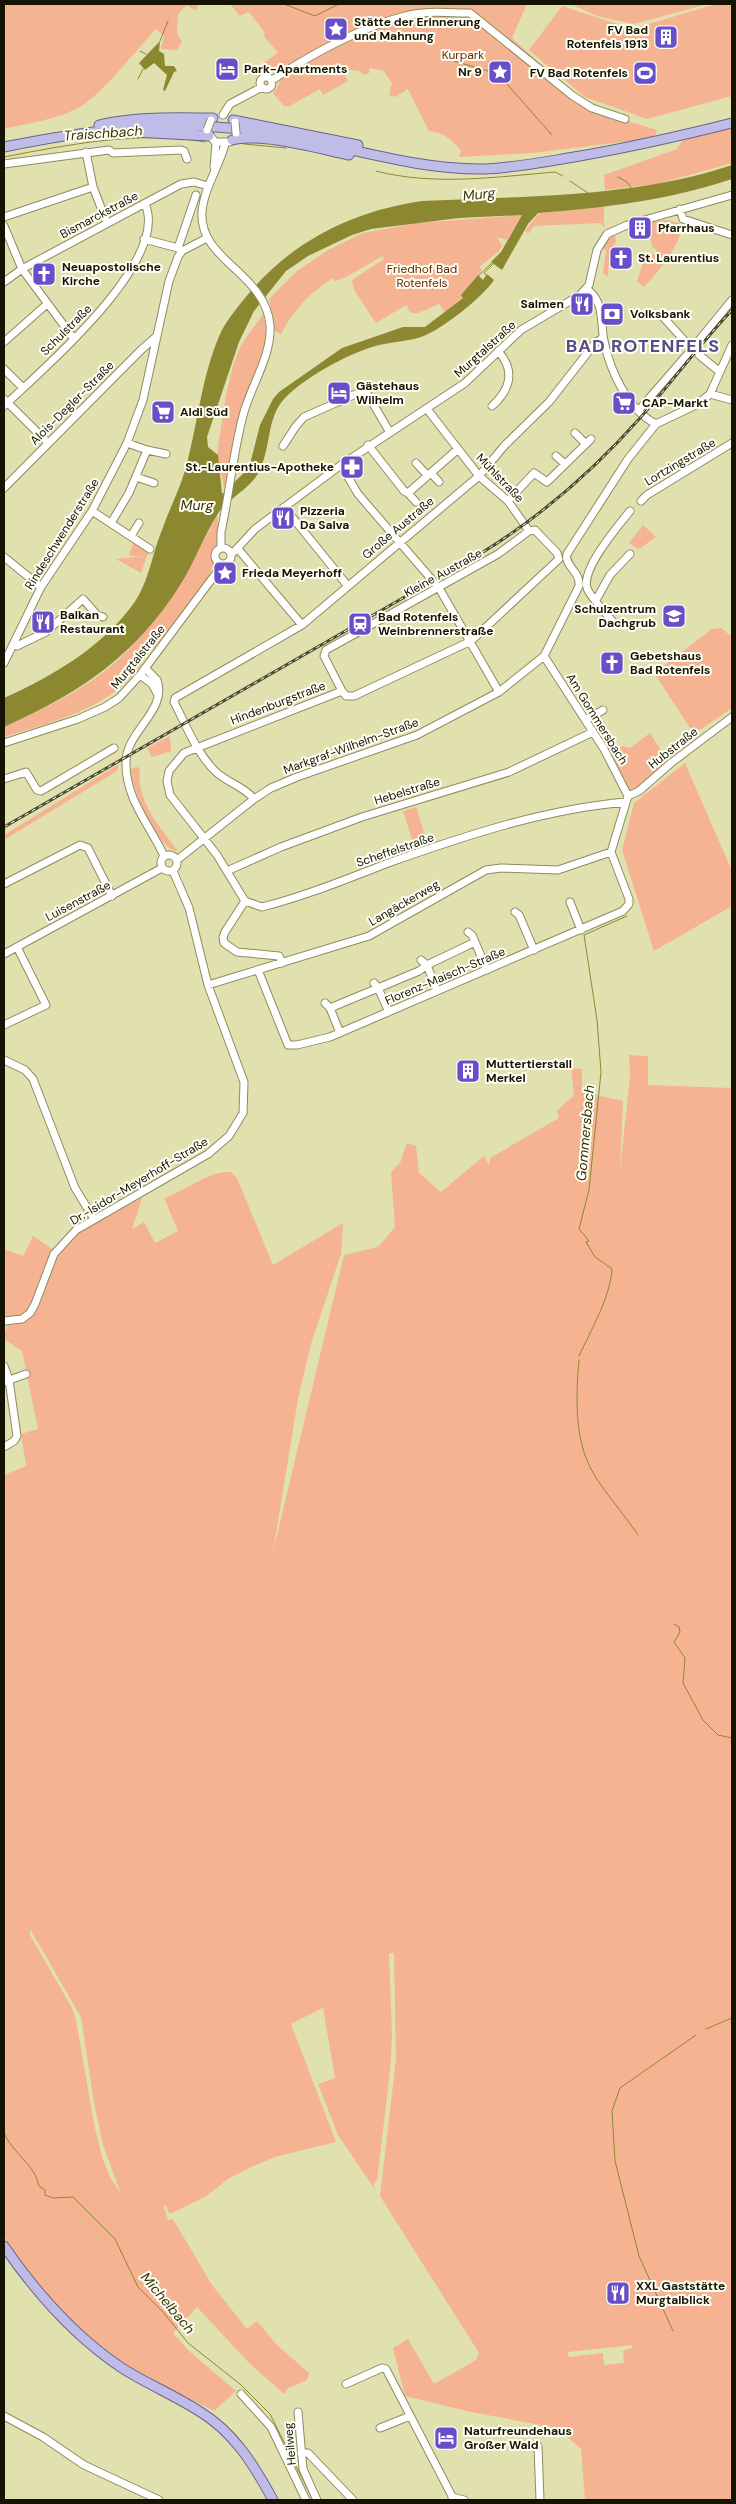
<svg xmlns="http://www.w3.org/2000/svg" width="736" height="2504" font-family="'DM Sans',sans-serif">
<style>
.green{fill:#f5b392;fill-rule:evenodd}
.water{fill:#8c8831}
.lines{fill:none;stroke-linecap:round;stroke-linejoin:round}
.stream{stroke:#8c8831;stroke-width:1}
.minor-casing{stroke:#8d8c5f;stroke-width:9}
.major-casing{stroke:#68648d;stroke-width:11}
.minor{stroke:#fff;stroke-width:7}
.major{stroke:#bfbce7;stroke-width:9}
.rail-casing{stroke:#4c4b31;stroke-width:3}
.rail{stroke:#fffff5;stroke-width:1;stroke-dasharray:4;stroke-linecap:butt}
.minor-bridge-casing{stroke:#8d8c5f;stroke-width:9;stroke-linecap:butt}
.minor-bridge{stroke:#fff;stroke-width:7}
.labels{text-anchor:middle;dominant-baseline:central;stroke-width:4;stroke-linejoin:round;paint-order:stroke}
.poi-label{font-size:12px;font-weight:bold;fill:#151403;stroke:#fffff5;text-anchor:start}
.park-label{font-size:12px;fill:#642700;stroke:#fffff5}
.street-label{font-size:12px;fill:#151403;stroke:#fffff5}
.water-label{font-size:14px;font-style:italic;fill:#363402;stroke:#fffff5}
.district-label{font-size:18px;font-weight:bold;letter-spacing:1px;fill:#544c8b;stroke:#fffff5}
</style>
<rect width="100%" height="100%" fill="#e1e1b0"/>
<path class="green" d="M4,4H199L196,11L187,5L178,14L177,33L182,42L177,50L161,49L164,36L156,29C137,49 101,96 78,108C56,120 28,123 4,129Z
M230,4H527L512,38L579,99L618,118L657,130L655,136L638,140L533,153L459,157L461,151C452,139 444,133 429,131L408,89L395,97L389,95L392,83L384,71L370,68L369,73L363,75L360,71L351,70L344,73L348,81L323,95L320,89L290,106H284L273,93L279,84L281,74L273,67L262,64L278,53L263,35L265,33L249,12L240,16Z
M571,4H708L634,24L597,16Z
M716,4H732V96L647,119L585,97L529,50L562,6L632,29Z
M732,126V163L657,184L605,190L604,175L677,149L683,139Z
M604,207V228L601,223L534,226L528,234L525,231L539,213Z
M522,215L507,240L497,237L502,245L499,251L479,267L482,270L461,295L463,297L445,312L439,304L418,313H411L406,305L376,323L354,290L352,280L384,259L383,256L346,277L335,281L333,278C310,293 294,309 281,334L275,331L269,299L297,271L328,250L363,233L416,223Z
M666,220L684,224C677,248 663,267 644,287L637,281L645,257L657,253L655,248H653L645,223Z
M612,235L615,236L616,241L609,258L608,276L603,274L606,250L602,248Z
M263,314C273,346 251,378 243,407C235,434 232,461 226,487H224L217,454L226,395L233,366L241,345Z
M218,513C217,527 221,540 212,553L214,563L204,587L152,654L155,645L152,643C128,705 61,719 4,737V727C34,714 64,699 91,681C151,641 186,575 218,513Z
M643,525L656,537L639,549L629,543Z
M134,541L149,550L141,573L116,559L135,557L145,558L129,555Z
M721,628L732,637V708L694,734L654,673L712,629Z
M650,733L668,762L638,790L630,791L610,754L623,746L630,748Z
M170,736L171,751L152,757L147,748Z
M685,763L732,871V906L654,951L622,850L634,803Z
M119,764L117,771L4,840V835Z
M136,767L140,768C136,801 159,826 178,851C157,850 134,792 131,773V769Z
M416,807L428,845L415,849L403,811Z
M629,1055L648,1056V1085L732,1088V2500H585L581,2449L562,2432L561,2429L471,2412L405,2396L393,2348L408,2339L434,2384L476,2360L479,2353L380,2196L396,2059L394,1953H389L392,2034L390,2071L377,2180L373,2184L376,2191L338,2135L318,2084L335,2078L323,2008L291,2024L336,2142L275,2157L249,2168L228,2179L205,2197L170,2214L166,2206L163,2205L168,2220L173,2219L212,2285L247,2329L257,2321L277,2345L309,2373L307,2380L288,2388L284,2394L250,2364L197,2307L173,2333L190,2352L236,2391L214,2411C185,2396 153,2382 126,2364C78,2331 33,2285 4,2236V1475L26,1466L21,1434L38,1429L22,1351L4,1339L7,1324L4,1323V1249L23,1256L33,1236L60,1254L77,1233L142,1198L132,1229L144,1222L155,1243L178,1231L164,1198C186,1191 207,1171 231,1172L237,1178L273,1265L343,1223L341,1254L311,1344L298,1399L273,1552L344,1255L378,1247L395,1227L391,1172L400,1163L407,1143L416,1146L419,1173L441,1192L484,1156L489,1165L490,1158L559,1118L557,1111L574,1095L571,1068L582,1069V1092L623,1101L620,1172L630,1075ZM30,1929L81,2017L93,2097L103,2145L121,2194L110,2177L102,2157L94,2124L76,2020L72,2008L30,1935ZM632,2345V2348L623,2351L624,2363L604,2365L603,2353L569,2357L568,2352Z"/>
<path class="water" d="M160,41L159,51L164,54L165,66H174L177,71L174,72L165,91L163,90L167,75L154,63L145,70L139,63Z
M732,165V179C669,200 604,208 538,213L528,224L502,270L491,262L501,252L522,215L459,218L371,229L352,235L308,256L286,271L254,311L239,342L207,437L208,447L218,455L222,494L249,468L260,425L273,399L279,392L342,348L403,327H425L463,298L461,295L478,275L483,280L487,274L494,280C483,297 440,331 421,337C405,342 388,342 372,347C346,355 304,378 285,398C265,419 272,451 257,475C247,491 227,499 217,515C204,536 195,560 182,582C137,655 80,693 4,727V698C51,677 103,647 134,603C149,582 152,554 162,530C168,512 177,495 183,477C198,429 200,378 221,332C227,320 237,308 245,298C290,242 352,211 422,201C526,196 633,198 732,165Z"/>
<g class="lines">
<path class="stream" d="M284,4L315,16L339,4
M160,41L168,21
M140,51L146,54
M454,61L498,74L552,135
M138,79L143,69
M244,144L286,148
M4,157C66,145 142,130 205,142
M376,171C433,186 496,177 555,172L563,176
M618,177L627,182L632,189
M570,181L588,193
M486,275L484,273L493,264
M478,276L493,262
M579,1356C591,1330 610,1298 612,1269L595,1257L586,1242L589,1241L579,1229L589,1190L601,1072L597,1020L584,935L627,916
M579,1360C576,1394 574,1437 591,1469C604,1493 623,1512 638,1535
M674,1624L679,1627L680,1632L674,1642L685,1658L683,1683L703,1720L718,1735L732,1738
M706,2029L732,2018
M4,2133C12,2153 35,2164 39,2186L45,2190V2195L53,2198L73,2197L115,2239L138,2287L163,2312L188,2343L240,2384L270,2414L313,2500
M673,2331L639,2256L615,2161L612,2111L620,2088L696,2035"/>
<g class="minor-casing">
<path id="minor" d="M260 83a6 6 0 1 1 12 0a6 6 0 1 1-12 0Z
M272,80C312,54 358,28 405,16C426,10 449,13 470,13L573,96L592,108L625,119
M223,115L230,104L262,87
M208,133L215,142H229
M86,152L93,187L107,223
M4,164L109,150L113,153L181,150L184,151L187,159
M214,167L216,143
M680,209L683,219L732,235
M4,217L93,187
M4,226L22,269L74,339
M144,239L178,248L181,251
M178,248L196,195
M4,282L22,269L181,184L194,182L208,186
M587,289C605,303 600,321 604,341C610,371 628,410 656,424
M663,317L692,349
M4,342L47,304
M699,355L720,372
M4,369L23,388
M710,394L732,400
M4,399L48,443
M4,406C41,371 171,261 145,204
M492,406C510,390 516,371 498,351
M427,409L479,476L508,501L529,531L535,530L557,553L559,559L471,641L354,696H346L342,691L184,753L169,771L167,781L170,795L217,855L245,901L262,907C306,896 349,878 391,862C467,835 546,809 626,802
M639,410L692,349L732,300
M575,433L586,444
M368,445L404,491L408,493L458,449
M283,446L296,426L304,417L365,390L389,431
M147,450L166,454
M556,456L565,464
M416,463L427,475
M341,465L358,494L439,588L499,692
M431,473L439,482
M136,477L154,483
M4,488L141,350L157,336
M408,493L416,502
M508,501L534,473L547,482L591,439
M641,501L647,495L732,443
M284,507L347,585
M92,511L150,549
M111,523L129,493L147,450L127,443
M131,536L139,523
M221,548V532C230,492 233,451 244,412C252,384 272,355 270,325C265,272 199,261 202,212C204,188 219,167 225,144
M215 556a8 8 0 1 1 16 0a8 8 0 1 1-16 0Z
M238,549L302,625
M231,555L255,529L341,465L465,383L521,330L580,295L589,285L597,250L607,234L627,225L732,195
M4,557L41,587
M596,600L610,575L630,554
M613,622C606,613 590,597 587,588C581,569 618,526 630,511
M14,645L17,646L46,632L83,599L97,615L103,617
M544,656L604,749L628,796L611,852
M4,663L41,587L92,511L127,443L143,400L169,281L178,257L182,251L207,238
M145,668L157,680C168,711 126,731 126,762C125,799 150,825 164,856
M140,675L152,684L158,695
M342,691L324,656L326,650L498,554L529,531
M586,720L603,710
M4,743L78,719L105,707L119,698L140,675L223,564
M4,779L26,772L37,790L41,791L114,748
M628,796L639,791L671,763L732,717
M254,799C245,787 228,783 216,772C197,754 186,725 174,702L175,698L302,625L479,476L505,445L549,402L596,342L603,338
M161 863a8 8 0 1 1 16 0a8 8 0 1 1-16 0Z
M177,860L254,799L271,788L297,777L417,735L499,692L544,656L579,586C581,572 564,566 567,554L628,459L656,424L698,404L710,394L732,345
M227,871L281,847L362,817L509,772L593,732
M4,884L80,845L88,848L112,896
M245,901L225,932L223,937L224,943L237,952L279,956L282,963
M570,902L581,930
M515,912L519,915L534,950
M468,932L472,935L487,970
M4,954L162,868
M421,960L427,965L437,991
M258,970L288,1045H297L330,1037L623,911L629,904V899L611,852
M374,983L378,988L389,1012
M208,985L369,936L486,870L501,868L558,870L611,852
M325,1003L330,1008L340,1033
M330,1008L419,971L427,965L475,942
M4,1025L46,1005L17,947
M4,1060L25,1070L33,1079L75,1188L94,1219
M4,1321L22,1319L30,1313L35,1304L54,1254L76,1230L208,1154L229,1136L243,1113L244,1082L208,985L189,908L173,871
M4,1366L9,1380L17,1436L14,1441L4,1447
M4,1382L26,1374
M346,2384L382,2368L386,2369L454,2500
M241,2394L271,2427L306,2500
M298,2412L303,2469L317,2500
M4,2416L43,2437L84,2465L159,2500
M380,2428L410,2416
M538,2446L540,2500
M301,2453H308L353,2500
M452,2497L464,2500"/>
</g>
<g class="major-casing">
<path id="major" d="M233,120L358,145
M99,125C136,116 175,118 213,118
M134,132L209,136
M232,140C261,132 320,149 349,155
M4,147C93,129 179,118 269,133C341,144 411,170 484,169C514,168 544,162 574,157C627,148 680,136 732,123
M4,2246C37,2294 74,2336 122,2368C147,2384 174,2395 199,2411C234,2432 254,2465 273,2500"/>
</g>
<use href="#minor" class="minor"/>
<use href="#major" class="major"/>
<g class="rail-casing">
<path id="rail" d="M4,827L483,552C543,515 594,470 641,417C672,382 700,344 732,310"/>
</g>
<use href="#rail" class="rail"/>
<g class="minor-bridge-casing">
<path id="minor-bridge" d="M235,122L236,133
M207,130L211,120"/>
</g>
<use href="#minor-bridge" class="minor-bridge"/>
</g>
<defs>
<g id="sight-square" transform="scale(1.25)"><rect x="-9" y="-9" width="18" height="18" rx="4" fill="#664fc8" stroke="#fffff5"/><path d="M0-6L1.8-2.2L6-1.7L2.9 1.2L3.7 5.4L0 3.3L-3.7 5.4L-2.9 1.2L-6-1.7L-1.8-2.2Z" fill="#fff"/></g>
<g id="building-square" transform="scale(1.25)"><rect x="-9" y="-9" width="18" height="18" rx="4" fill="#664fc8" stroke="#fffff5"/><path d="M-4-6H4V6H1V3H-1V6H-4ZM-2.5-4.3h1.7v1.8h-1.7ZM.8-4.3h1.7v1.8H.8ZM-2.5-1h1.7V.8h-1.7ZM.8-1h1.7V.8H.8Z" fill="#fff"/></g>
<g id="hotel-square" transform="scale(1.25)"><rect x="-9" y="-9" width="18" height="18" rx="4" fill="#664fc8" stroke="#fffff5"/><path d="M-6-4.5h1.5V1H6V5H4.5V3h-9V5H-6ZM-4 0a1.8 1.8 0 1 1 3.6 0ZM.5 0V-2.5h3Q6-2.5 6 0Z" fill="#fff"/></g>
<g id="stadium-square" transform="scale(1.25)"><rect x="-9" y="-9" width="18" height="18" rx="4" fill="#664fc8" stroke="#fffff5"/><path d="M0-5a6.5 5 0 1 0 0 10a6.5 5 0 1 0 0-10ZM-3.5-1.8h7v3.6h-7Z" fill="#fff"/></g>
<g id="church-square" transform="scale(1.25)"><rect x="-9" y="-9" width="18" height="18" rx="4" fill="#664fc8" stroke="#fffff5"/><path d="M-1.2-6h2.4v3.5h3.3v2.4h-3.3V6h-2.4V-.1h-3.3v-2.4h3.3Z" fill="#fff"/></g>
<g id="restaurant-square" transform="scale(1.25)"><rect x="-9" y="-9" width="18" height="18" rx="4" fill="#664fc8" stroke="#fffff5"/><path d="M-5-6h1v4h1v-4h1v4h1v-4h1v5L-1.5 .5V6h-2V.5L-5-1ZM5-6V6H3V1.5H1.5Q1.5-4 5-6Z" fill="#fff"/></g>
<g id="bank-square" transform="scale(1.25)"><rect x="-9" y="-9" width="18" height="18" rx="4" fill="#664fc8" stroke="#fffff5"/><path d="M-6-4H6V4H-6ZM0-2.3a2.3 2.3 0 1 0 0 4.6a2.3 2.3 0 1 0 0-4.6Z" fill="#fff"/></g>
<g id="supermarket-square" transform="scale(1.25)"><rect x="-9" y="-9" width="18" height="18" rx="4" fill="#664fc8" stroke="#fffff5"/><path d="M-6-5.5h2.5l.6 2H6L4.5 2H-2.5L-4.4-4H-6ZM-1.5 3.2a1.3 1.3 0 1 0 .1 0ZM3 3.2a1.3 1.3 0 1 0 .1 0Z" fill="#fff"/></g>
<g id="pharmacy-square" transform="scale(1.25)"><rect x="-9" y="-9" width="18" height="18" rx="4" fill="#664fc8" stroke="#fffff5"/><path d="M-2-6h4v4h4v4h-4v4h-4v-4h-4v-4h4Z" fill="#fff"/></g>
<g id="school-square" transform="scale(1.25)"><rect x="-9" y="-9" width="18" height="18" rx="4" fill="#664fc8" stroke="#fffff5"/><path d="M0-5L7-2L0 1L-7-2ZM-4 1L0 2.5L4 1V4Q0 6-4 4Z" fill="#fff"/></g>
<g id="station-square" transform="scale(1.25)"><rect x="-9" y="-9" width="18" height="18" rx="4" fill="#664fc8" stroke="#fffff5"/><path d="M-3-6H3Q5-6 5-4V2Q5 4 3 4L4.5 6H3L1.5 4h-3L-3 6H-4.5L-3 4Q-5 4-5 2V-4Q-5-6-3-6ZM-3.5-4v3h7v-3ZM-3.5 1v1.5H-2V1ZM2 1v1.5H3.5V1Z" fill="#fff"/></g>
</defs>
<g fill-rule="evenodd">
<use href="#sight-square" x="336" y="29"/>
<use href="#building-square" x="666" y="37"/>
<use href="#hotel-square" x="227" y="69"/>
<use href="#sight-square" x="500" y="72"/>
<use href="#stadium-square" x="645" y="73"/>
<use href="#building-square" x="640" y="228"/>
<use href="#church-square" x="621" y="258"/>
<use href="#church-square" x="44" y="274"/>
<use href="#restaurant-square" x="582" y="304"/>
<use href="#bank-square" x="612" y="314"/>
<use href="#hotel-square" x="339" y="393"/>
<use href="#supermarket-square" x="624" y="403"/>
<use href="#supermarket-square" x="163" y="412"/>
<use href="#pharmacy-square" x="352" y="467"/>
<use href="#restaurant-square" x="283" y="518"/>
<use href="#sight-square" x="225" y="573"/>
<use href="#school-square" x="674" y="616"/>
<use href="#restaurant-square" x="43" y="622"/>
<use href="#station-square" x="360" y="624"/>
<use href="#church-square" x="612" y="663"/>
<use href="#building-square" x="468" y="1071"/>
<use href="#restaurant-square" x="618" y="2293"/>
<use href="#hotel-square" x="446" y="2438"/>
</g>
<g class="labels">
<g class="poi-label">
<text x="354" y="22">Stätte der Erinnerung<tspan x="354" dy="14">und Mahnung</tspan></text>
<text x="648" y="30" text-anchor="end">FV Bad<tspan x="648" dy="14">Rotenfels 1913</tspan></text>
<text x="244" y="69">Park-Apartments</text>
<text x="482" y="72" text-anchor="end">Nr 9</text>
<text x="628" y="73" text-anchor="end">FV Bad Rotenfels</text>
<text x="658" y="228">Pfarrhaus</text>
<text x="638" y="258">St. Laurentius</text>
<text x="62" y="267">Neuapostolische<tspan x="62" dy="14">Kirche</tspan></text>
<text x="564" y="304" text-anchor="end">Salmen</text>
<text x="630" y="314">Volksbank</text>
<text x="356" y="386">Gästehaus<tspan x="356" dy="14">Wilhelm</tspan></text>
<text x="642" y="403">CAP-Markt</text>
<text x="180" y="412">Aldi Süd</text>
<text x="334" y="467" text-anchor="end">St.-Laurentius-Apotheke</text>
<text x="300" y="511">Pizzeria<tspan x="300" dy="14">Da Salva</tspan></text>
<text x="242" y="573">Frieda Meyerhoff</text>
<text x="656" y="609" text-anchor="end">Schulzentrum<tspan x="656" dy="14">Dachgrub</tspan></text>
<text x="60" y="615">Balkan<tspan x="60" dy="14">Restaurant</tspan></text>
<text x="378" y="617">Bad Rotenfels<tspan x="378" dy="14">Weinbrennerstraße</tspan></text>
<text x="630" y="656">Gebetshaus<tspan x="630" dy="14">Bad Rotenfels</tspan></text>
<text x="486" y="1064">Muttertierstall<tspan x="486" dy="14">Merkel</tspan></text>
<text x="636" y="2286">XXL Gaststätte<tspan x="636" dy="14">Murgtalblick</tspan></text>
<text x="464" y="2431">Naturfreundehaus<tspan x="464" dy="14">Großer Wald</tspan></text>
</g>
<g class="park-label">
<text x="463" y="55">Kurpark</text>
<text x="422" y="269">Friedhof Bad<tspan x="422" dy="14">Rotenfels</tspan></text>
</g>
<g class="street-label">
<text transform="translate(99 215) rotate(-28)">Bismarckstraße</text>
<text transform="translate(66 330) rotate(-45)">Schulstraße</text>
<text transform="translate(485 349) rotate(-42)">Murgtalstraße</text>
<text transform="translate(72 403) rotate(-45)">Alois-Degler-Straße</text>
<text transform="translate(680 462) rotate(-31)">Lortzingstraße</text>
<text transform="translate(500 478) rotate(46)">Mühlstraße</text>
<text transform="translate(398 528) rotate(-40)">Große Austraße</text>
<text transform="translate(62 534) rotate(-58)">Rindeschwenderstraße</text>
<text transform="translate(443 573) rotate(-29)">Kleine Austraße</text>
<text transform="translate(138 657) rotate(-51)">Murgtalstraße</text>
<text transform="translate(278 703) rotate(-21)">Hindenburgstraße</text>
<text transform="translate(597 719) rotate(58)">Am Gommersbach</text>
<text transform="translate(351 746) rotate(-20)">Markgraf-Wilhelm-Straße</text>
<text transform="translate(673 748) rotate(-38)">Hubstraße</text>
<text transform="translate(407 791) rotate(-17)">Hebelstraße</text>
<text transform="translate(395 850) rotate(-19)">Scheffelstraße</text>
<text transform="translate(78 901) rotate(-28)">Luisenstraße</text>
<text transform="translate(404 903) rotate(-30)">Langäckerweg</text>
<text transform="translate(445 976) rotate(-23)">Florenz-Maisch-Straße</text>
<text transform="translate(139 1181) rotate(-31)">Dr.-Isidor-Meyerhoff-Straße</text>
<text transform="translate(290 2444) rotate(-95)">Heilweg</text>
</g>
<g class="water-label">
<text transform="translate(103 133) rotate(-4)">Traischbach</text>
<text transform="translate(479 194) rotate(-6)">Murg</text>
<text x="197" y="505">Murg</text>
<text transform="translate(585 1133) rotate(-85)">Gommersbach</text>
<text transform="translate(168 2303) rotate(50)">Michelbach</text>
</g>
<g class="district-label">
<text x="643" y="346">BAD ROTENFELS</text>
</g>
</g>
<rect width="736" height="2504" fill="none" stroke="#151403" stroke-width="10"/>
</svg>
